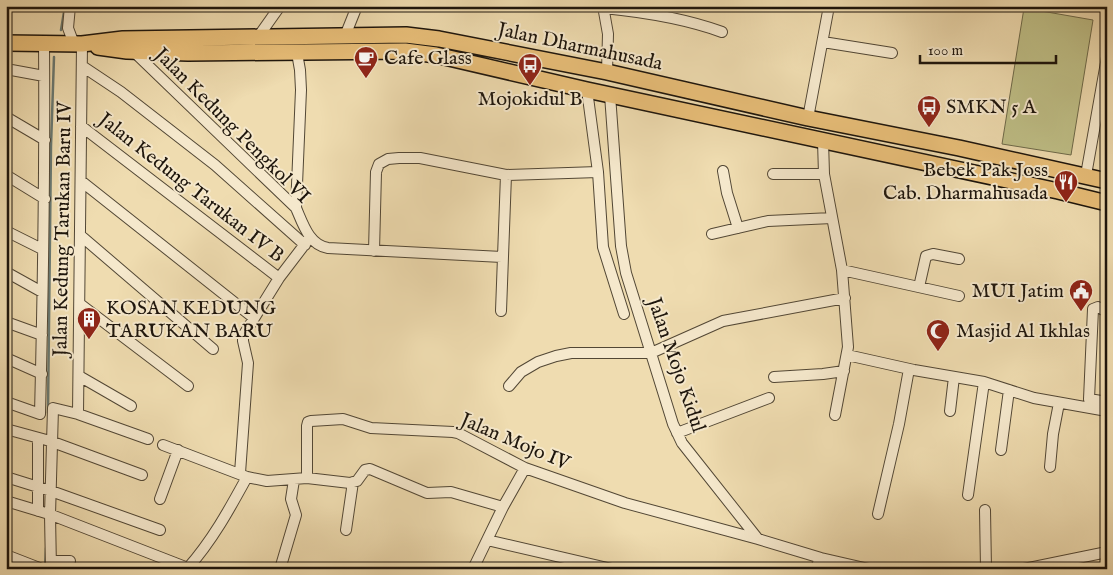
<svg xmlns="http://www.w3.org/2000/svg" width="1113" height="575" font-family="'IM FELL English',serif">
<style>
.park{fill:#bfbf87;stroke:#6e6a4a}
.lines{fill:none;stroke-linecap:round;stroke-linejoin:round}
.stream{stroke:#697871;stroke-width:2.5}
.street-casing{stroke:#524735;stroke-width:12}
.primary-casing{stroke:#1d150c;stroke-width:18}
.street{stroke:#f5e8cc;stroke-width:10}
.primary{stroke:#e8be78;stroke-width:15}
.labels{text-anchor:middle;dominant-baseline:central;stroke-width:4;stroke-linejoin:round;paint-order:stroke}
.street-label{font-size:20px;fill:#1d150c;stroke:#f5e8cc}
.poi-label{font-size:20px;fill:#1d150c;stroke:#f5e8cc;text-anchor:start}
</style>
<rect width="100%" height="100%" fill="#efdcb0"/>
<filter id="stains"><feTurbulence type="fractalNoise" baseFrequency=".004" numOctaves="4"/><feColorMatrix values="0 0 0 0 .2 0 0 0 0 .09 0 0 0 0 .02 0 0 0 .5 -.17"/></filter>
<radialGradient id="worn" r=".72"><stop offset=".6" stop-color="#630" stop-opacity="0"/><stop offset="1" stop-color="#630" stop-opacity=".3"/></radialGradient>
<path class="park" d="M1024,8L1093,20L1071,155L1002,144Z"/>
<g class="lines">
<path class="stream" d="M61,30L65,6
M48,413L51,146L54,57
M45,568L46,548"/>
<g class="street-casing">
<path id="street" d="M70,6L68,28L74,44
M603,6L608,34L607,72
M604,8C644,12 684,18 722,32
M345,36L357,6
M258,37L280,6
M823,42L892,53
M133,51L296,208C303,224 309,245 328,248L502,257
M82,66L121,92L215,165L305,245
M6,69L44,76
M587,90L598,172L603,247L624,314
M610,95L621,246L626,273L673,424L682,443L758,539L821,558L869,569
M6,117L45,140
M808,118L829,6
M81,126L279,278
M823,141L824,174L842,270L848,347L835,415
M723,171L727,193L738,228
M773,174H824
M6,175L45,199
M1086,175L1107,57
M81,181L254,318
M296,208L301,90L300,70L297,53
M6,231L42,249
M712,234L768,221L832,218
M80,235L213,349
M374,251L376,172L379,164L388,159L399,158H420L506,175L598,172
M842,270L959,296
M6,272L42,292
M919,287L926,256L933,254L959,259
M80,304L188,386
M501,311L506,175
M1107,312L1098,307L1093,309L1089,399L1107,402
M6,322L42,335
M847,355L914,370L984,382L1034,398L1107,411
M6,358L42,374
M79,376L131,406
M774,377L823,374L844,371
M509,386L521,372L538,362L556,356L571,353H651L723,321L845,298
M6,402L40,414C43,291 45,167 44,43
M950,411L954,377
M78,414L82,44
M6,429L50,441L142,475
M677,433L769,398
M38,438V511
M163,445L247,477L267,481L307,478L350,483L357,481L365,470L370,469L427,493L451,492L503,507
M1001,450L1009,390
M1050,467L1053,434L1059,403
M240,473L248,363L243,341V336L279,278L308,240
M6,477L51,491L160,530
M307,478V426L308,422L311,421L343,419L371,428L453,432L458,433L525,468L625,503L758,539
M968,495L984,382
M160,499L178,450
M6,501L49,514L188,568
M985,510L986,569
M878,514L899,424L909,369
M346,530L353,482
M487,540L612,569
M6,555L42,569
M51,561H70
M51,569L50,515L53,408L78,414L148,439
M187,569C212,541 229,510 247,477
M280,569L296,515L291,499L294,480
M473,569L503,507L525,468
M815,569L821,558
M1024,569L1107,552"/>
</g>
<g class="primary-casing">
<path id="primary" d="M6,43L82,44L123,39L406,35L439,39L607,72L808,118L959,148L1107,181
M98,47L127,51L188,53L405,51L436,55L587,90L1058,191L1107,203"/>
</g>
<use href="#street" class="street"/>
<use href="#primary" class="primary"/>
</g>
<defs>
<g id="cafe-pin" transform="scale(1.25)"><path d="M0 17L-7.5 6A9.5 9.5 0 1 1 7.5 6Z" fill="#8f2418" stroke="#f5e8cc"/><path d="M-5.5-4.5H6V0H3Q3 3.5 0 3.5H-2.5Q-5.5 3.5-5.5 0ZM3-3.2v2h1.7v-2ZM-6 4.5H4V6H-6Z" fill="#fff"/></g>
<g id="bus-pin" transform="scale(1.25)"><path d="M0 17L-7.5 6A9.5 9.5 0 1 1 7.5 6Z" fill="#8f2418" stroke="#f5e8cc"/><path d="M-5-6H5V4H4V6H2V4H-2V6H-4V4H-5ZM-3.5-4V0h7V-4ZM-3.5 1.2v1.5H-2V1.2ZM2 1.2v1.5H3.5V1.2Z" fill="#fff"/></g>
<g id="restaurant-pin" transform="scale(1.25)"><path d="M0 17L-7.5 6A9.5 9.5 0 1 1 7.5 6Z" fill="#8f2418" stroke="#f5e8cc"/><path d="M-5-6h1v4h1v-4h1v4h1v-4h1v5L-1.5 .5V6h-2V.5L-5-1ZM5-6V6H3V1.5H1.5Q1.5-4 5-6Z" fill="#fff"/></g>
<g id="civic-pin" transform="scale(1.25)"><path d="M0 17L-7.5 6A9.5 9.5 0 1 1 7.5 6Z" fill="#8f2418" stroke="#f5e8cc"/><path d="M-.6-6.5H3V-4.5H.6V-3L4-1V1h2V6H-6V1h2V-1L-.6-3ZM-1.2 2.5V6h2.4V2.5Z" fill="#fff"/></g>
<g id="building-pin" transform="scale(1.25)"><path d="M0 17L-7.5 6A9.5 9.5 0 1 1 7.5 6Z" fill="#8f2418" stroke="#f5e8cc"/><path d="M-4-6H4V6H1V3H-1V6H-4ZM-2.5-4.3h1.7v1.8h-1.7ZM.8-4.3h1.7v1.8H.8ZM-2.5-1h1.7V.8h-1.7ZM.8-1h1.7V.8H.8Z" fill="#fff"/></g>
<g id="mosque-pin" transform="scale(1.25)"><path d="M0 17L-7.5 6A9.5 9.5 0 1 1 7.5 6Z" fill="#8f2418" stroke="#f5e8cc"/><path d="M3.5-4.9A6 6 0 1 0 3.5 4.9A5 5 0 1 1 3.5-4.9Z" fill="#fff"/></g>
</defs>
<g fill-rule="evenodd">
<use href="#cafe-pin" x="366" y="58"/>
<use href="#bus-pin" x="530" y="65"/>
<use href="#bus-pin" x="929" y="107"/>
<use href="#restaurant-pin" x="1066" y="182"/>
<use href="#civic-pin" x="1081" y="291"/>
<use href="#building-pin" x="89" y="319"/>
<use href="#mosque-pin" x="938" y="331"/>
</g>
<g class="labels">
<g class="street-label">
<text transform="translate(580 47) rotate(12)">Jalan Dharmahusada</text>
<text transform="translate(232 126) rotate(45)">Jalan Kedung Pengkol VI</text>
<text transform="translate(191 188) rotate(38)">Jalan Kedung Tarukan IV B</text>
<text transform="translate(63 229) rotate(-89)">Jalan Kedung Tarukan Baru IV</text>
<text transform="translate(676 365) rotate(71)">Jalan Mojo Kidul</text>
<text transform="translate(515 442) rotate(23)">Jalan Mojo IV</text>
</g>
<g class="poi-label">
<text x="384" y="58">Cafe Glass</text>
<text x="530" y="99" text-anchor="middle">Mojokidul B</text>
<text x="946" y="107">SMKN 5 A</text>
<text x="1048" y="170" text-anchor="end">Bebek Pak Joss<tspan x="1048" dy="23">Cab. Dharmahusada</tspan></text>
<text x="1064" y="291" text-anchor="end">MUI Jatim</text>
<text x="106" y="308">KOSAN KEDUNG<tspan x="106" dy="23">TARUKAN BARU</tspan></text>
<text x="956" y="331">Masjid Al Ikhlas</text>
</g>
</g>
<rect width="1113" height="575" fill="none" stroke="#efdcb0" stroke-width="25"/>
<rect x="8" y="8" width="1098" height="560" fill="none" stroke="#1d150c" stroke-width="2.5"/>
<rect x="12" y="12" width="1088" height="550" fill="none" stroke="#1d150c"/>
<path d="M920 55v8h136v-8" fill="none" stroke="#1d150c" stroke-width="2.5"/>
<text x="928" y="55" font-size="15" fill="#1d150c" stroke="#f5e8cc" stroke-width="4" paint-order="stroke">100 m</text>
<rect width="100%" height="100%" filter="url(#stains)"/>
<rect width="100%" height="100%" fill="url(#worn)"/>
</svg>
